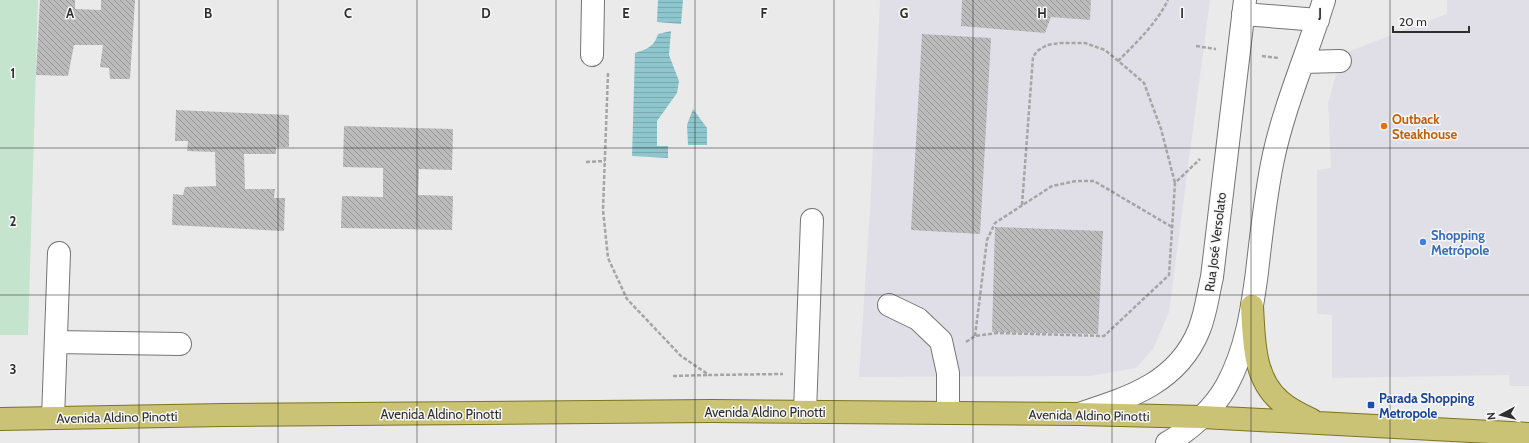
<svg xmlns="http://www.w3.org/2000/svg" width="1529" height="443" font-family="Cabin,sans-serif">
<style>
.built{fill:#e0dfe8}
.park{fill:#c5e4ce}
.water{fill:url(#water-rules)}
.building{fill:url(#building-back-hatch)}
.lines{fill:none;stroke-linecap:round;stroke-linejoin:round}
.minor-casing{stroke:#757576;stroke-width:24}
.major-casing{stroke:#7d7420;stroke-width:24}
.path{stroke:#a5a5a5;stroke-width:2.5;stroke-dasharray:4 2;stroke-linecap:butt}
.minor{stroke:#fff;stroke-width:22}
.major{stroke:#cac275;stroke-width:22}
.grid{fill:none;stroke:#2e2e2e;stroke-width:1;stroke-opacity:0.55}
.food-dot{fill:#e8710a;stroke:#f7f7f8;stroke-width:1.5}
.shop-dot{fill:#3f7fe0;stroke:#f7f7f8;stroke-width:1.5}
.transit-dot{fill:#1a4fb4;stroke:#f7f7f8;stroke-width:1.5}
.labels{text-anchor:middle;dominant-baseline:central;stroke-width:3;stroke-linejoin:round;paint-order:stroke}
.food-label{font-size:13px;font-weight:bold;fill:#c56008;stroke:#f7f7f8;text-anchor:start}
.shop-label{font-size:13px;font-weight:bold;fill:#366cbe;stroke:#f7f7f8;text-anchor:start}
.street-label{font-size:13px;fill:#2e2e2e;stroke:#f7f7f8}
.transit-label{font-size:13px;font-weight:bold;fill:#164399;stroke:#f7f7f8;text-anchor:start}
.grid-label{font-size:13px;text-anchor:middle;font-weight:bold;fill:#2e2e2e;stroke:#f7f7f8;stroke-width:3;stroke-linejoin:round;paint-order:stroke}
</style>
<defs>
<pattern id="water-rules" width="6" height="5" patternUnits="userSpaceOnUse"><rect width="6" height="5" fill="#8dc6cd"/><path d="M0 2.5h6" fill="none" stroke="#7aaab0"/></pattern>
<pattern id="building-back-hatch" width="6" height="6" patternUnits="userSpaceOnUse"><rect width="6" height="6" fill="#bbbbbc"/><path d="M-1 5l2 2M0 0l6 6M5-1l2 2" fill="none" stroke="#989899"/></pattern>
</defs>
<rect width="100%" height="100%" fill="#eaeaeb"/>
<path class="built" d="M880,0H1210L1169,312L1153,349L1136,368L1090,376L859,377L870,209Z
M1447,0H1529V386H1510L1509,375L1332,378V315L1317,314V170L1331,168L1328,103L1342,54L1447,14Z"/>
<path class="park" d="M0,0H38L28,335H0Z"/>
<path class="water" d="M658,0H683L681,24L657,22Z
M671,31L669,55L679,81L677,93L657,121V146H668V158L632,156L635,53C647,49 654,47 658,34Z
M693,109L707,128V145H688L687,125Z"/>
<path class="building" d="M40,0H75V9L101,10V0H135L130,79H110L109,68L100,67L103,45H74L68,76L36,75Z
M962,0H1091L1090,20L1051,17L1045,33L961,26Z
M922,34L991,38L980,234L911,230Z
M176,110L289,115V147H276V154H244L245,189H275L274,198H285L284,231L172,225L173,194L183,195L185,187L216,186L215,152L187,151L188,141H175Z
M344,126L453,129L452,170L419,169L418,195L453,196L452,230L341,228L342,196L383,197V168L343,167Z
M995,227L1103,231L1098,334L992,332Z"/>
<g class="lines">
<g class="minor-casing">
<path id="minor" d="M1243,14L1318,20
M592,55L593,0
M1303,62L1340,61
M889,305L918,319L941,341L948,373V413
M56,342L180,344
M805,412L812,220
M1082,413C1131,397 1178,382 1199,330C1206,313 1208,294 1212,277L1245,0
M53,418L59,253
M1167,443C1190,430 1214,409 1227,385C1246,350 1252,310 1257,272C1261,236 1265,200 1272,164C1283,108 1307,55 1324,0"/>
</g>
<g class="major-casing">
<path id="major" d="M1252,306C1254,339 1253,378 1280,401C1290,410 1301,415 1312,420
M0,419L224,415L712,411L1078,414L1202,417L1529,434"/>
</g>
<path class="path" d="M1196,46L1216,49
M1262,56L1279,58
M1118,61C1137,42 1156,24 1168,0
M608,73L603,210L608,258L627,299L681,356L709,375L783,374
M586,162L605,161
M1022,205L1033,57L1037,51L1047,45L1060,43H1085L1105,50L1129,70L1144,83L1161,129L1175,183
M975,336L987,240L995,223L1052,186L1076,181H1094L1172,227
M966,342L975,336L997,333L1104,336L1169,275L1175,183L1200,159
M673,376L708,375"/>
<use href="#minor" class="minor"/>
<use href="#major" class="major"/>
</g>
<path class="grid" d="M139,0V443M278,0V443M417,0V443M556,0V443M695,0V443M834,0V443M973,0V443M1112,0V443M1251,0V443M1390,0V443M0,148H1529M0,295H1529"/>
<circle class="food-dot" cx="1384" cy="126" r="4"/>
<circle class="shop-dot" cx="1423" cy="242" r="4"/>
<rect class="transit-dot" x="1367" y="401" width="8" height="8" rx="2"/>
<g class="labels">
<g class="food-label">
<text x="1392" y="119">Outback<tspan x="1392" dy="15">Steakhouse</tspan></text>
</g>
<g class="shop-label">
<text x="1431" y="235">Shopping<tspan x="1431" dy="15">Metrópole</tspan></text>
</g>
<g class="street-label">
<text transform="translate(1215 242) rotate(-83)">Rua José Versolato</text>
<text x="765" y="412">Avenida Aldino Pinotti</text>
<text x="441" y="414">Avenida Aldino Pinotti</text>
<text transform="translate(1089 415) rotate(1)">Avenida Aldino Pinotti</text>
<text transform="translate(117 417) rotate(-1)">Avenida Aldino Pinotti</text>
</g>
<g class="transit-label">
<text x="1379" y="398">Parada Shopping<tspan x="1379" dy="15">Metropole</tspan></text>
</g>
</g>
<g class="grid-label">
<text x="70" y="18">A</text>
<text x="208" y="18">B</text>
<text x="348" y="18">C</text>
<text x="486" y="18">D</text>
<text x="626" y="18">E</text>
<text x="764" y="18">F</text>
<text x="904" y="18">G</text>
<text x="1042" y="18">H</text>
<text x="1182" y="18">I</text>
<text x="1320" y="18">J</text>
<text x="13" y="78">1</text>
<text x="13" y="226">2</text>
<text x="13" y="374">3</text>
</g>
<g transform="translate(1501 415) rotate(263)" stroke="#f7f7f8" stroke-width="3" paint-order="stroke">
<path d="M0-3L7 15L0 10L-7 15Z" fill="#2e2e2e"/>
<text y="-6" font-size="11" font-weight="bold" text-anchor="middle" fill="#2e2e2e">N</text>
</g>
<path d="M1393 26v6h76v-6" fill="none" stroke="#2e2e2e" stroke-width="2"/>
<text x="1399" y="26" font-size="12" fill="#2e2e2e" stroke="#f7f7f8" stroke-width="3" paint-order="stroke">20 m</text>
</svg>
